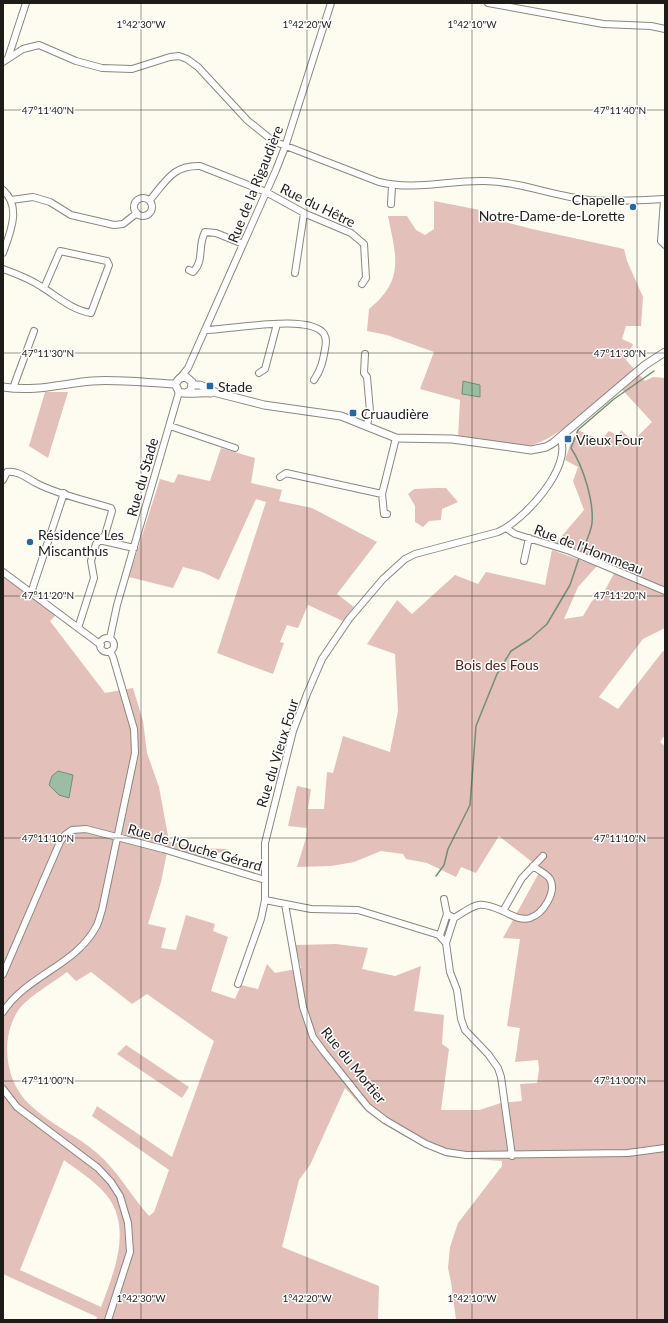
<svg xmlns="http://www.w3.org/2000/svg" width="668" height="1323" font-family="Lato,sans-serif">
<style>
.green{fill:#e3c0ba;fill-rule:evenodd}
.water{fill:#9abda4;stroke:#748d7a}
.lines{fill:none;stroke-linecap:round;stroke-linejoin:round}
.stream{stroke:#748d7a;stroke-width:1.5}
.minor-casing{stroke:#8a877e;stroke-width:8}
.major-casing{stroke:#8a877e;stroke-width:9}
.minor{stroke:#fff;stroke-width:6}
.major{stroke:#fff;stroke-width:7}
.ticks{fill:none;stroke:#1d1c18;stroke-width:1;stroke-opacity:0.45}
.poi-dot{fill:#27699f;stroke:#fff;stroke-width:1.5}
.labels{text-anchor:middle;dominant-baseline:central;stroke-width:3;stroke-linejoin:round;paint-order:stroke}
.street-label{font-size:14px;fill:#1d1c18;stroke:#fff}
.poi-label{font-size:14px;fill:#1d1c18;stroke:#fff;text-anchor:start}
.park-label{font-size:14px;fill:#511b15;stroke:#fff}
.ticks-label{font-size:10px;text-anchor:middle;fill:#1d1c18;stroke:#fff;stroke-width:3;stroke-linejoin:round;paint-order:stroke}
</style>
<rect width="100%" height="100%" fill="#fefbf1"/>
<path class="green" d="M434,201L480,210L479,215L532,229L624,249L627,261L643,297L641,326H626L622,339L633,344L626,360L645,381L653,377L665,378V628L643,639L599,697L618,709L663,651L665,652V735L660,742L665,746V1320H456L451,1282L448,1268L450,1247L458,1223L502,1166V1161L448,1157L422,1146L383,1124L367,1112L345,1088L310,1165L299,1180L282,1247L379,1286L378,1320H96L97,1317L3,1274V577L56,615L50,621L105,693L133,688L143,721L147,753L159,787L169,841L196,848L228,849L205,859L168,847L161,882L148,924L166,928L161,948L176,950L186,915L215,924L213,931L228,937L211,991L235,999L241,985L258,989L267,964L275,973L301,968L295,945L336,944L368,948L362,969L395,976L421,966L414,1011L444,1015L442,1044L449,1049L441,1110H479L501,1103L522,1101L520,1084L537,1083L539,1069L538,1060L515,1062L520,1028L507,1026L520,939L503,938L541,869L499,836L476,873L461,867L456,877L427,863L406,859L403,854L381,851L354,862L331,866L297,867L306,838L307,828L288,826L297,786L311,789L308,809H324L327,772L333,773L343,736L390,752L398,711L395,654L367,644L397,600L412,614L455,575L478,584L486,572L545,585L552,550L597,566L578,587L564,619L583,616L592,601L604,592L617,568L555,544L584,510L573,481L578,467L565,460L571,442L578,430L601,440L609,431L618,436L621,430L633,441L652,422L617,384C591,404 551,448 518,447C498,446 478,441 458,438L460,400L420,389L434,352L387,335L367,331L369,309C405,280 396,256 388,216H407L416,230L425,235L434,229ZM67,972L76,981L91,972L132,1004L147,994L214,1041L172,1157L97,1106L92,1116L169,1170L154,1212L149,1216C131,1196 118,1171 97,1153C76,1135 50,1124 30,1105C4,1081 0,1037 19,1009C32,994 51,984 67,972ZM64,1160C76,1169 90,1178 101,1189C135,1222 115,1270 101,1307L20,1270Z
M45,392H68L48,458L29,446Z
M221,448L255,458L251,483L282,490L279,501L312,508L377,542L337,594L354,607L343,621L308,605L298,628L287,625L280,642L284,643L273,674L217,653L266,502L256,499L219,580L202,572L183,567L173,588L129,577L160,479L174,483L178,474L210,481Z
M436,488H446L458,502L442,509L441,520L429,521L423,527L415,522V506L408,494L414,489Z
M126,1045L189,1087L182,1098L117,1054Z"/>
<path class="water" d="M463,381L480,385V397L462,394Z
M58,771L73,775L69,798L59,795L49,785L52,776Z"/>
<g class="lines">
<path class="stream" d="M581,553C585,544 591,533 592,523C594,501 583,466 571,448L578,430L614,399L654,371
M436,876L444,865L448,849L470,805L476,726L497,674L511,651L530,639L547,624L570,585L579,558"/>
<g class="minor-casing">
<path id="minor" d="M488,3L603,24L651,26L665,29
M8,58L26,3
M3,62L23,49L39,45L76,61L102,68L132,69L170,57L179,56L187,59L198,67L247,120L273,141L379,182C415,191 449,180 485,181C521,182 554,196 589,200C614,202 640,200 665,199
M3,190C22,207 10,233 3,253
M134 207a9 9 0 1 1 18 0a9 9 0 1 1-18 0Z
M11,200L33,197L50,202L71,215L114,225L123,224L137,213
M150,200C166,181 173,165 200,166L266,192L306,214L351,233L364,244L366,278L362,284
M664,200L661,241L665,245
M391,204L392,186
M3,269C17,274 30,279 42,287C58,297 72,310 91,313L109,265L107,261L60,251L44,288
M189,270L193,272C205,260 197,247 205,232L216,233L243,244
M295,273L304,213
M205,330C230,330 310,313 324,334C327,339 326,344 325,349C323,361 321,370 314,380
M365,354L364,373L367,377L370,411L367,425
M259,373L265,369L277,324
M180,378L188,368L276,170L285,147L331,3
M13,388L34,331
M170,426L235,448
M280,477L286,473L382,494L396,438
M3,480L7,472C17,470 27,478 36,483C56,494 88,501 111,508L112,511L105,535L96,544L91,561L94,578L78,628
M382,494L384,514H387
M506,528L515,534L570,551L665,591
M99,540L134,548
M524,561L529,538
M3,572L101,645
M31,593L64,493
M110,638L117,605L179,392
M100 645a7 7 0 1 1 14 0a7 7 0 1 1-14 0Z
M444,899L447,914L454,918
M265,900L311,909L358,910L439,935L446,943L450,972L457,990L461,1019L465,1030L488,1054L498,1068L501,1077L512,1156
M285,904L303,1007L313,1037L324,1052L368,1107L385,1120L426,1144L446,1152L466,1155L628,1153L665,1148
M503,911C511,915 521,921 530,918C543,914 557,892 550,879C547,874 538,870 533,866
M440,935L447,914
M446,943L454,918C477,904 478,900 503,911L522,878L543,856
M3,974L60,842L65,835L72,830L86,829L163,849L265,880
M238,984L261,919L265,900V843L293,731L307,694L322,659L349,619L383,579L405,559L415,554L498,532C523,521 574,467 560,437
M3,1012C26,976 76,965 96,927C99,922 100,915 102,910L135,753L134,729L113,657L110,651
M3,1089L17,1107L98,1168L111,1182L120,1196L128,1223L130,1252L108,1320"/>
</g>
<g class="major-casing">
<path id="major" d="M192,385H200L217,393L264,405L341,416L396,438L452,439L531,450L546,447L553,443L645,365L665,352
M3,387C36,392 60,384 92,381C119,379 148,383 175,384
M186,393L191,390L192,382L186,377L180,378L175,384L179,392C187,395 202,392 211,393"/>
</g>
<use href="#minor" class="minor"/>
<use href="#major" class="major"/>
</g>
<path class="ticks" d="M141,3V1320M307,3V1320M472,3V1320M637,3V1320M3,110H665M3,353H665M3,596H665M3,838H665M3,1081H665"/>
<g class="poi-dot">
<circle cx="633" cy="207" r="4"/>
<rect x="206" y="382" width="8" height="8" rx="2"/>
<rect x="349" y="409" width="8" height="8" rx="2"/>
<rect x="564" y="435" width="8" height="8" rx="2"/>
<circle cx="30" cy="542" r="4"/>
</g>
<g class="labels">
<g class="street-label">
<text transform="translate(255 184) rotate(-68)">Rue de la Rigaudière</text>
<text transform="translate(318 205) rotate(26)">Rue du Hêtre</text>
<text transform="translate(142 477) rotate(-74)">Rue du Stade</text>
<text transform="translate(589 549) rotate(21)">Rue de l'Hommeau</text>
<text transform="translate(277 753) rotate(-73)">Rue du Vieux Four</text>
<text transform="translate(195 847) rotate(16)">Rue de l'Ouche Gérard</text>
<text transform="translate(354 1065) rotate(51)">Rue du Mortier</text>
</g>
<g class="poi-label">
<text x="625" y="199" text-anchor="end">Chapelle<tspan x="625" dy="16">Notre-Dame-de-Lorette</tspan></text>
<text x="218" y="386">Stade</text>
<text x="361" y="413">Cruaudière</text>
<text x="576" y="439">Vieux Four</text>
<text x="38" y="534">Résidence Les<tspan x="38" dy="16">Miscanthus</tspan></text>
</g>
<g class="park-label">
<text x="497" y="664">Bois des Fous</text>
</g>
</g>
<g class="ticks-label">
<text x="141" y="28">1°42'30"W</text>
<text x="307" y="28">1°42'20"W</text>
<text x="472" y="28">1°42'10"W</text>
<text x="48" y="114">47°11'40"N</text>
<text x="620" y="114">47°11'40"N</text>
<text x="48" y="357">47°11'30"N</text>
<text x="620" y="357">47°11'30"N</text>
<text x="48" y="599">47°11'20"N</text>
<text x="620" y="599">47°11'20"N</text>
<text x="48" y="842">47°11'10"N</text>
<text x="620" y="842">47°11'10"N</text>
<text x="48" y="1084">47°11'00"N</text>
<text x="620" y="1084">47°11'00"N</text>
<text x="141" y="1302">1°42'30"W</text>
<text x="307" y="1302">1°42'20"W</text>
<text x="472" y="1302">1°42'10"W</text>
</g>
<rect width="668" height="1323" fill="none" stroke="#1d1c18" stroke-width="8"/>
</svg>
